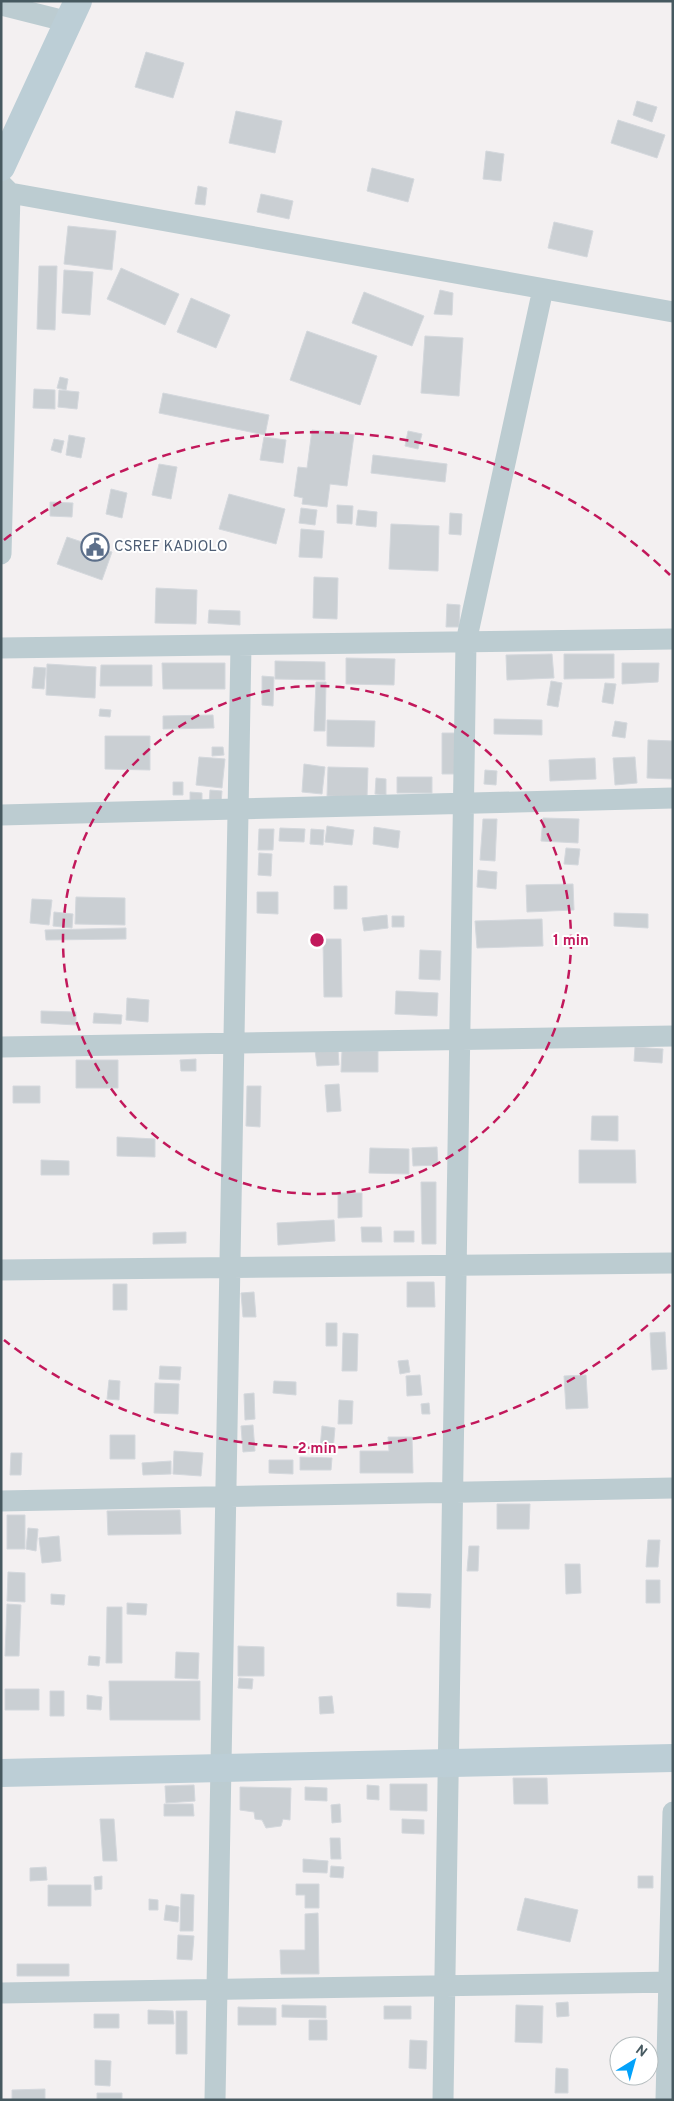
<svg xmlns="http://www.w3.org/2000/svg" width="674" height="2101" font-family="Overpass,sans-serif">
<style>
.building{fill:#cacfd3;stroke:#d4d8dd}
.lines{fill:none;stroke-linecap:round;stroke-linejoin:round}
.street{stroke:#bcccd1;stroke-width:21}
.secondary{stroke:#bcced6;stroke-width:28}
.ring{fill:none;stroke:#c2185b;stroke-width:2.5;stroke-dasharray:9 6}
.labels{text-anchor:middle;dominant-baseline:central;stroke-width:4;stroke-linejoin:round;paint-order:stroke}
.service-label{font-size:15px;fill:#4e5e75;stroke:#fff;text-anchor:start}
.centre{fill:#c2185b;stroke:#fff;stroke-width:2.5}
.ring-label{font-size:15px;text-anchor:middle;font-weight:bold;fill:#c2185b;stroke:#fff;stroke-width:4;stroke-linejoin:round;paint-order:stroke}
</style>
<rect width="100%" height="100%" fill="#f3f0f1"/>
<path class="building" d="M146,52L184,63L173,98L135,87Z
M637,101L657,107L652,122L633,115Z
M236,111L282,121L275,153L229,143Z
M618,120L665,135L657,158L611,143Z
M486,151L504,154L501,181L483,179Z
M372,168L414,179L408,202L367,191Z
M198,186L207,188L205,205L195,204Z
M261,194L293,201L289,219L257,212Z
M554,222L593,231L587,257L548,248Z
M68,226L116,231L112,270L64,264Z
M39,266H57L55,330L37,329Z
M121,268L179,294L165,325L107,299Z
M64,270L93,272L90,315L62,313Z
M440,290L453,293L452,315L434,314Z
M364,292L424,316L412,346L352,323Z
M191,298L230,315L216,348L177,332Z
M307,331L377,356L360,405L290,380Z
M425,336L463,338L459,396L421,393Z
M60,377L68,379L66,390L57,388Z
M34,389L55,390V409L33,408Z
M59,390L79,392L77,409L58,407Z
M163,393L269,415L265,435L159,413Z
M312,430L354,435L347,486L330,484L327,507L302,504L303,498L294,496L298,467L307,468Z
M408,431L422,434L418,449L405,446Z
M69,435L85,438L81,458L66,455Z
M264,437L286,440L283,463L260,460Z
M54,439L64,441L61,453L51,450Z
M373,455L447,464L445,482L371,473Z
M159,464L177,467L171,499L152,495Z
M111,489L127,493L122,518L106,514Z
M229,494L285,509L276,544L219,529Z
M50,502L73,503L72,517L50,516Z
M337,505L353,506L352,524L337,523Z
M301,508L317,510L315,525L299,523Z
M358,510L377,512L376,527L356,525Z
M450,513L462,514L461,535L449,534Z
M391,524L439,526L438,571L389,569Z
M301,529L324,531L322,558L299,557Z
M67,537L112,552L102,580L57,564Z
M314,577L338,578L337,619L313,618Z
M156,588L197,590L196,624L155,623Z
M447,604L460,605L459,627H446Z
M209,610L240,611V625L208,623Z
M552,654L554,678L507,680L506,655Z
M564,654H614V678L564,679Z
M346,658L395,659L394,685L346,684Z
M275,661L325,662V680L275,679Z
M162,663H225V689H163Z
M622,663H659L658,682L622,684Z
M47,664L96,667L95,698L46,695Z
M101,665H152V686H100Z
M34,667L46,668L44,689L32,688Z
M262,676L274,677L273,706L262,705Z
M551,681L562,683L558,707L547,705Z
M316,682H326L325,731H314Z
M605,683L616,684L613,704L602,702Z
M100,709L111,710L110,717L99,716Z
M213,715L214,728L163,729V716Z
M494,719L542,720V735L494,734Z
M327,720L375,721L374,747L327,746Z
M615,721L627,723L625,738L612,736Z
M442,733H457V774H442Z
M105,736H150V770L105,769Z
M648,740L673,741V779L647,778Z
M212,747H223L224,755L212,756Z
M199,757L225,759L222,788L196,785Z
M635,757L637,783L615,785L613,758Z
M595,758L596,779L550,781L549,760Z
M304,764L325,767L322,794L302,792Z
M328,767L368,768L367,798L327,796Z
M485,770L497,771L496,785L484,784Z
M397,777H432V793H397Z
M376,778L386,779V795L375,794Z
M173,782H183V795H173Z
M210,790L222,791L221,804H209Z
M190,792L202,793V803H190Z
M543,818L579,819L578,843L541,841Z
M483,819H497L495,861L480,860Z
M327,826L354,830L352,845L325,842Z
M374,827L400,831L398,848L373,844Z
M280,828L305,829L304,842L279,841Z
M259,829H274L273,850H258Z
M311,829L324,830L323,845L310,844Z
M566,848L580,849L578,865L564,864Z
M259,853L272,854L271,876L258,875Z
M478,870L497,872L496,889L477,887Z
M573,884L574,910L527,912L526,885Z
M334,886H347V909H334Z
M257,892H278V914L257,913Z
M76,897L125,898V925L75,924Z
M32,899L52,900L49,925L30,923Z
M54,912L73,914L72,928L53,926Z
M614,913L648,914V928L614,926Z
M387,915L388,928L364,931L362,918Z
M392,916H404V927H392Z
M542,919L543,946L477,948L475,921Z
M126,928V939L46,940L45,930Z
M323,939H341L342,997H324Z
M420,950L441,951L440,980L419,979Z
M396,991L438,993L437,1016L395,1014Z
M127,998L149,1000L148,1022L126,1020Z
M41,1011L76,1012V1025L41,1023Z
M94,1013L122,1015L121,1024L93,1023Z
M635,1047L663,1049L662,1063L634,1061Z
M338,1049L339,1065L317,1066L315,1050Z
M342,1051H378V1072H341Z
M196,1059V1071H181L180,1060Z
M76,1060H118V1088H76Z
M339,1084L341,1111L327,1112L325,1085Z
M13,1086H40V1103H13Z
M247,1086H261L260,1127L246,1126Z
M592,1116H618V1141L591,1140Z
M117,1137L155,1139V1157L117,1156Z
M437,1147L438,1165L413,1166L412,1148Z
M370,1148L409,1149V1174L369,1173Z
M579,1150H635L636,1183H579Z
M41,1160L69,1161V1175H41Z
M421,1182H436V1244H422Z
M338,1193H362V1217L338,1218Z
M334,1220L335,1241L278,1245L277,1223Z
M361,1227H381L382,1242H362Z
M394,1231H414V1242H394Z
M186,1232V1243L153,1244V1233Z
M407,1282H434L435,1307H407Z
M113,1284H127V1310H113Z
M254,1292L256,1317H243L241,1293Z
M326,1323H337V1346H326Z
M665,1332L667,1369L652,1370L650,1333Z
M343,1333L358,1334L357,1371H342Z
M408,1360L410,1372L400,1374L398,1361Z
M160,1366L181,1367L180,1380L159,1379Z
M420,1375L422,1395L407,1396L406,1376Z
M586,1375L588,1408L566,1409L564,1376Z
M109,1380L120,1381L119,1400L107,1399Z
M274,1381L296,1382V1395L273,1393Z
M155,1383L179,1384L178,1414L154,1413Z
M254,1393L255,1419L245,1420L244,1394Z
M339,1400L353,1401L352,1424H338Z
M429,1403L430,1414H422L421,1404Z
M253,1425L255,1451L243,1452L241,1426Z
M322,1426L335,1428L333,1450L320,1448Z
M110,1435H135V1459H110Z
M388,1437H412L413,1473H360V1451H389Z
M174,1451L203,1453L201,1476L173,1474Z
M11,1453H22L21,1475H10Z
M300,1457L332,1458L331,1470H300Z
M269,1460H293V1474L269,1473Z
M171,1461V1474L143,1475L142,1463Z
M497,1504H530L529,1529H497Z
M180,1510L181,1534L108,1535L107,1511Z
M7,1515H25V1549H7Z
M28,1528L38,1529L36,1551L26,1549Z
M59,1536L61,1561L42,1563L39,1538Z
M648,1540H660L658,1567H646Z
M469,1546H479L478,1571H467Z
M565,1564H580L581,1593L566,1594Z
M8,1572L25,1573V1602L7,1601Z
M646,1580H660V1603H646Z
M397,1593L431,1594L430,1608L397,1606Z
M51,1594L65,1595L64,1605L51,1604Z
M127,1603L147,1604L146,1615L127,1614Z
M7,1604L21,1605L19,1656H5Z
M107,1607H122V1663H106Z
M238,1646L264,1647V1676H238Z
M176,1652L199,1653L198,1679L175,1678Z
M89,1656L100,1657L99,1666L88,1665Z
M239,1678L253,1679L252,1689L238,1688Z
M109,1681H200V1720H110Z
M5,1689H39V1710H5Z
M50,1691H64V1716H50Z
M87,1695L102,1697L101,1710L87,1709Z
M332,1696L334,1713L320,1714L319,1697Z
M513,1778H547L548,1804H514Z
M390,1784H427V1811L390,1810Z
M194,1785L195,1801L166,1803L165,1786Z
M367,1785L379,1786V1800L367,1799Z
M240,1787L291,1788L290,1820L283,1819L281,1826L266,1828L262,1820L255,1819L254,1812L240,1810Z
M305,1787L327,1788V1801L305,1800Z
M164,1804H193L194,1816H164Z
M340,1804L341,1822L332,1823L331,1805Z
M100,1819H114L117,1861H103Z
M402,1819L424,1820V1834L402,1833Z
M330,1838H340L341,1859H331Z
M303,1859L328,1861L327,1873L303,1872Z
M331,1866L344,1867L343,1878L330,1877Z
M46,1867L47,1880L30,1881V1868Z
M102,1876V1889L95,1890L94,1877Z
M638,1876H653V1888H638Z
M296,1884H319V1908H305V1895H296Z
M48,1885H91V1906H48Z
M181,1894L194,1895L193,1931H180Z
M525,1898L578,1910L570,1942L517,1930Z
M149,1899L158,1900V1910H149Z
M166,1905L179,1907L178,1922L164,1920Z
M318,1913L319,1974H281L280,1950H305V1914Z
M178,1935L194,1936L192,1960L177,1959Z
M17,1964H69V1976H17Z
M568,2002L569,2016L557,2017L556,2003Z
M282,2005L326,2006V2018L282,2017Z
M516,2005L543,2006L542,2043L515,2042Z
M384,2006H411V2019H384Z
M238,2007L276,2008V2025H238Z
M148,2010L173,2011L174,2024H148Z
M176,2011H187V2054H176Z
M94,2014H119V2028H94Z
M309,2020H327V2040H309Z
M410,2040L427,2041L426,2069L409,2068Z
M95,2060L111,2061L110,2086L95,2085Z
M556,2068L568,2069V2093H555Z
M45,2089V2100H12V2090Z
M97,2093H122V2100H97Z"/>
<g class="lines">
<path class="street" d="M1,5L69,22
M1,184L10,193L673,312
M1,554L10,193
M1,648L673,639
M1,815L673,798
M1,1047L673,1036
M1,1270L673,1263
M1,1501L673,1488
M1,1993L673,1982
M215,2100L241,645
M443,2100L466,642L543,289
M666,2100L673,1812"/>
<path class="secondary" d="M1,167L78,1
M1,1773L673,1758"/>
</g>
<g class="ring">
<circle cx="317" cy="940" r="254"/>
<path d="M670 1305A508 508 0 0 1 4 1340M4 540A508 508 0 0 1 670 575"/>
</g>
<defs>
<g id="civic-ring" transform="scale(1.4375)"><circle r="9.5" fill="#fff" stroke="#5c6f8a" stroke-width="1.5"/><path d="M-.6-6.5H3V-4.5H.6V-3L4-1V1h2V6H-6V1h2V-1L-.6-3ZM-1.2 2.5V6h2.4V2.5Z" fill="#5c6f8a"/></g>
</defs>
<g fill-rule="evenodd">
<use href="#civic-ring" x="95" y="547"/>
</g>
<g class="labels">
<g class="service-label">
<text x="114" y="547">CSREF KADIOLO</text>
</g>
</g>
<circle cx="317" cy="940" r="8" class="centre"/>
<g class="ring-label">
<text x="571" y="945">1 min</text>
<text x="317" y="1453">2 min</text>
</g>
<rect width="674" height="2101" fill="none" stroke="#465960" stroke-width="5"/>
<g transform="translate(634 2061) rotate(37)"><circle r="24" fill="#ffffff" stroke="#b5bdbf"/>
<path d="M0-4L9 19L0 12L-9 19Z" fill="#03a2fa"/>
<text y="-8" font-size="14" font-weight="bold" text-anchor="middle" fill="#465960">N</text>
</g>
</svg>
